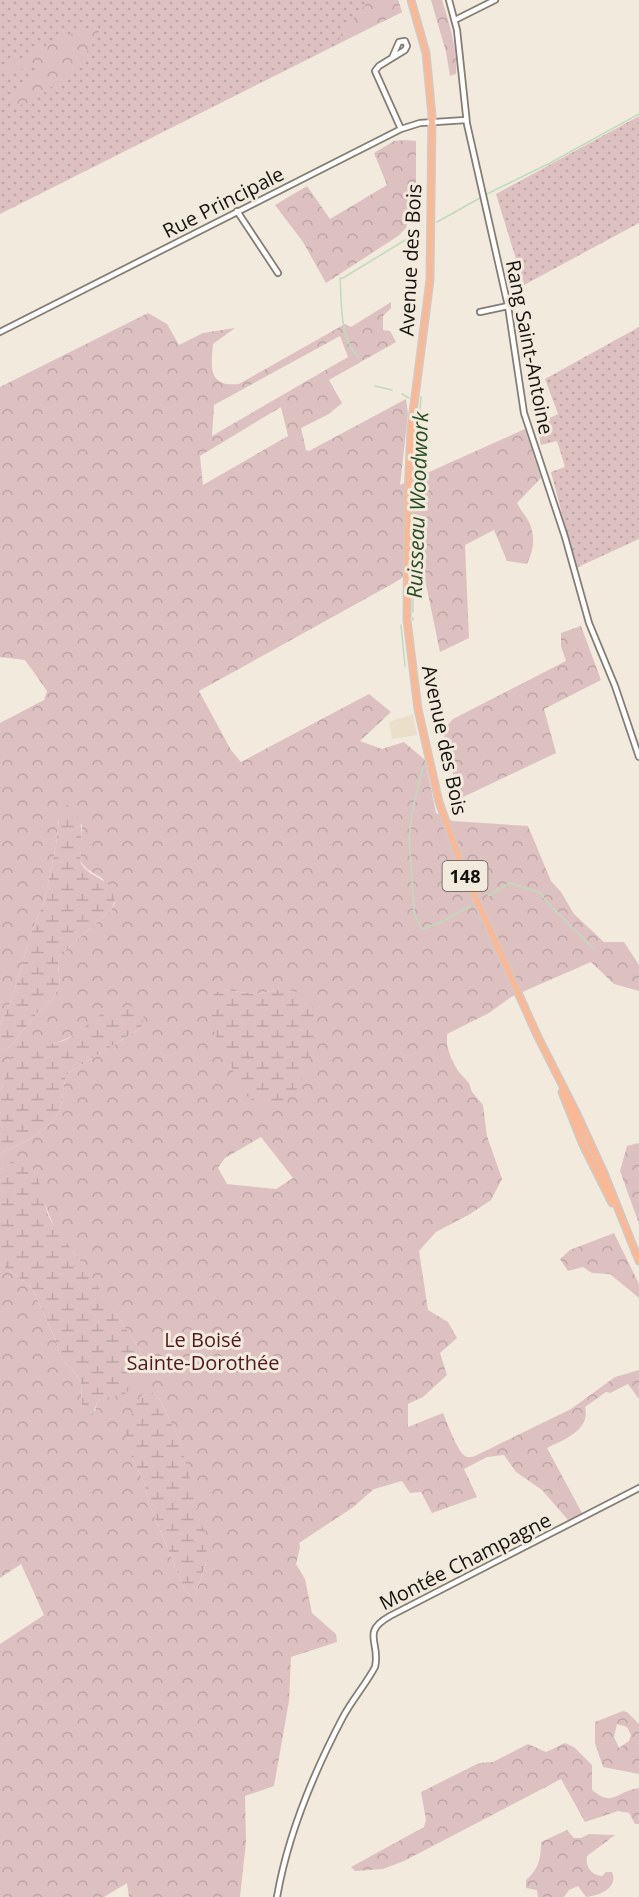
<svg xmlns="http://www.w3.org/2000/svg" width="639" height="1897" font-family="'Open Sans',sans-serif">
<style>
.built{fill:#ebdfcc}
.green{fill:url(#green-dots)}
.forest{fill:url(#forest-crowns);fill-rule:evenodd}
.wetland{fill:url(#wetland-marsh)}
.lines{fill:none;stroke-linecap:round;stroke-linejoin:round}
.stream{stroke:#c0dbbc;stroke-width:1.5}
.minor-casing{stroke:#847d72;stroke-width:8}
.major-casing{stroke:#cccbca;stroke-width:9}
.minor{stroke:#fff;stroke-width:4.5}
.major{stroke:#fab895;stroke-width:6}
.labels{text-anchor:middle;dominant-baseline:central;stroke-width:6;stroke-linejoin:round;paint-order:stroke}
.shield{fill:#f2eadd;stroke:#58544d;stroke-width:1.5}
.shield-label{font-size:18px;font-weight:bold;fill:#16130f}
.street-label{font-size:20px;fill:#16130f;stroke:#f2eadd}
.park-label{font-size:20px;fill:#4f1920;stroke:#f2eadd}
.water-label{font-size:21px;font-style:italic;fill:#274c22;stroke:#f2eadd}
</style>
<defs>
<pattern id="green-dots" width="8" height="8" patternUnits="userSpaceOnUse" patternTransform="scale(1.5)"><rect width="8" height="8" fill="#ddc1c1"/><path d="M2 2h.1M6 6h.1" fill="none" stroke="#bda5a5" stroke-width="1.8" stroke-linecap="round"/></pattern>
<pattern id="forest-crowns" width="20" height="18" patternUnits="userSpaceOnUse" patternTransform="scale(1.5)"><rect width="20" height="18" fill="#ddc1c1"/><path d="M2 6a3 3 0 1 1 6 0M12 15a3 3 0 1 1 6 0" fill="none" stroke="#bda5a5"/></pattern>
<pattern id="wetland-marsh" width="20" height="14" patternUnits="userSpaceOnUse" patternTransform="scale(1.5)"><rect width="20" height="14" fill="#ddc1c1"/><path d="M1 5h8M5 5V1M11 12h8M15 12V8" fill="none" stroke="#bda5a5"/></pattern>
</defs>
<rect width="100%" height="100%" fill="#f2eadd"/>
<path class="built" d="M413,714L417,735L392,739L389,722Z"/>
<path class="green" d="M0,0H398L402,12L0,214Z
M639,116V223L524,285L496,194Z
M639,327V539L576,568L551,472L565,467L557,441L541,445L537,424L558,414L545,379Z"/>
<path class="forest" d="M368,0H398L402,12L339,43C339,27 361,16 368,0Z
M431,0H442C449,23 458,50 456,74L450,76L446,52Z
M91,29L99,31C97,47 53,88 38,97C31,102 21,105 12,109C2,89 41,79 46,63L8,73L2,71L3,67L18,61L61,37Z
M405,140L416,141V196L406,228L398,236L326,283L303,242L275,205L307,186L330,219L387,185L374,153L394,141Z
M391,302V308L383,316V330L390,331L396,342L329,380L342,403L329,414L301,428L306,450L309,451L406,399L408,414L400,485L525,429L541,478L517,503C520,509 524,514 528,520C536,536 534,549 527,564L507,561L494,530L465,545L469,638L440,652L422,565L394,583L199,691L231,750L241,762L369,694L391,712L360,741L382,749L404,742L425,760L436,813L453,821L528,826L551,881L561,892L574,914L604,942H624L639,965V991L614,984L591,962L511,997L489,1013L447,1034V1045L451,1058L458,1071L469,1083L472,1092L483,1105L487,1136L502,1179L491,1200L470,1214L436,1232L419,1251L428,1310L448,1322L457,1338L440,1353L447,1375L423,1397L408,1404V1427L443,1413C447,1422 457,1451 465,1456C468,1458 471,1457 475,1456L571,1409L615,1377L639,1370V1399L628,1384L610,1393L606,1392L585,1407C591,1430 564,1440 547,1448L582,1513L568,1520L542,1490L516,1472L504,1455L487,1457L464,1469L477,1497L432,1513L421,1492L410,1493L402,1481L374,1489L352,1508L299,1543L300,1547L296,1564L305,1579L312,1613L336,1634L337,1642L291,1657L289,1701L274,1786L245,1796L246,1842L240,1897H129L127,1883L104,1897H0V1644L44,1615L21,1564L0,1578V1264L29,1285L34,1292L56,1341L60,1356L76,1374L81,1382L82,1410L95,1411L97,1403L142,1359L139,1348L71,1248L55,1229L42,1197L19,1158L0,1169V1153C18,1147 53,1128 60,1110C64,1097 62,1084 68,1073L141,1028L101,1015L81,1032L57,1043L46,1044L39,1041L15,1050L2,1088L0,1090V1051L10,1047L39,1011L53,998L60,984L58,964L60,955L111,910L115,903L103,879L87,869L80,861L82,825L59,818L56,846L44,902L31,933L12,999L0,1025V723L44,700L47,691L25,660L0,657V387L148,313L167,324L179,345L203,333L235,328L213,344C211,368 208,387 239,384L345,324L351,327ZM340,336L348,357L212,436L214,405ZM281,407L288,436L203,485L200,456ZM281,989L250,1099L230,1065L225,990L256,994ZM261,1137L293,1178L276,1189L227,1184L218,1168L225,1158ZM151,1392L159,1398L180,1441L207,1561L195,1595H190L185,1591L149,1503L144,1482L132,1458Z
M581,626L601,680L544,709L556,753L459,799L444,737L445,728L453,719L566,661L561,646V633Z
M639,1143V1224L620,1171L627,1146Z
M614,1233L639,1284V1298L610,1274L592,1273L583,1267L568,1271L560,1259L570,1250Z
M623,1711L627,1712L639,1724V1774L603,1767L595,1743V1722ZM617,1724L627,1727L631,1735L629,1741L619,1748L614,1737Z
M565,1743L574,1747L592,1765V1790C614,1808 616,1791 639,1788V1824H635L629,1813L618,1811L585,1822L561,1779L404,1861L383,1869L355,1871L351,1867L424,1827L426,1820L421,1792L479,1763L493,1762L528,1744L546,1752Z
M567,1830L574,1838H581L589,1834L615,1835L587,1856C585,1867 592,1875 602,1876L606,1872H612C619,1888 599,1896 586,1897L578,1886L569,1890L564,1897H538L537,1890L526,1888V1880C539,1869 541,1858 541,1842Z"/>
<path class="wetland" d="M68,805C85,822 81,829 81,851C81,854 80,858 80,861C87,881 127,879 111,910L60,955L58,964L60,984L53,998L39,1011L10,1047L0,1051V1025L12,999L31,933L44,902L56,846L59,818L63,807Z
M281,989C330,991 319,1046 303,1076C301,1081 298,1088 295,1092C284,1105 263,1109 249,1098C240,1090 234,1073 229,1062C217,1039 204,1018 214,993L224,990L256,994Z
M137,1006L144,1015L141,1028L68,1073C62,1084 64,1097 60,1110C53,1128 18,1147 0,1153V1090L2,1088C7,1073 9,1052 22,1041C30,1033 46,1046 57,1043C76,1038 86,1024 100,1015C111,1008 124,1007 137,1006Z
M18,1158C40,1161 42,1200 49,1217C55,1230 65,1239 73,1251C96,1283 117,1316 139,1348L142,1359L139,1380L124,1395L103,1398L97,1403L92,1416L87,1417L82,1410L81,1382L76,1374L60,1356L56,1341L34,1292L29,1285L0,1264V1169Z
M151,1392L159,1398L180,1441L206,1540L207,1561L195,1595H190L185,1591L149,1503L144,1482L132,1458L125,1433L136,1402L143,1394Z"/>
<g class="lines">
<path class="stream" d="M487,194L550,163L639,114
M437,222L480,198
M359,358C339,339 342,304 340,278H343L420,231
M375,386L392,390
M402,394L409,398
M413,612V506L421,397
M413,618V620
M401,625L405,666
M423,767L413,808L409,836L414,911L417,920L422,929L442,922L470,906
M488,896L510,883L541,893L545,900L593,948"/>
<g class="minor-casing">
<path id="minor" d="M449,0L457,30L467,124L508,306L524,413L565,537L589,623L615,686L639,757
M455,20L495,0
M392,58L399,42L405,41L407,46L405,50L379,66L375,71L401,129
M237,211L278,273
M480,312L508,306
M0,332L401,129L420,123L466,120
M277,1897C288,1833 313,1774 343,1717C352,1700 366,1684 375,1667C381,1642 360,1633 390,1616L639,1488"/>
</g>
<g class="major-casing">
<path id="major" d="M411,0L426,53L432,116L430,280L411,428L408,497L407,620L418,709L439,802L464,872L537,1035L576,1112L604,1173L639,1261
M562,1092L583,1145L612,1203"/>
</g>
<use href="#minor" class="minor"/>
<use href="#major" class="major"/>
</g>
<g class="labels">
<rect class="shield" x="442.5" y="861" width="45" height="30" rx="4.5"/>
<g class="shield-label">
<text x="465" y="876">148</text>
</g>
<g class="street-label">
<text transform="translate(223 202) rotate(-27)">Rue Principale</text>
<text transform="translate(410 260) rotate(-87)">Avenue des Bois</text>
<text transform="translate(530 347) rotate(79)">Rang Saint-Antoine</text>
<text transform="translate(445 740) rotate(78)">Avenue des Bois</text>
<text transform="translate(465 1561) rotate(-27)">Montée Champagne</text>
</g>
<g class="park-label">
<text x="203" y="1339">Le Boisé<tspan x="203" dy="23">Sainte-Dorothée</tspan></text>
</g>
<g class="water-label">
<text transform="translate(417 505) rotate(-88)">Ruisseau Woodwork</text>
</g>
</g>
</svg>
